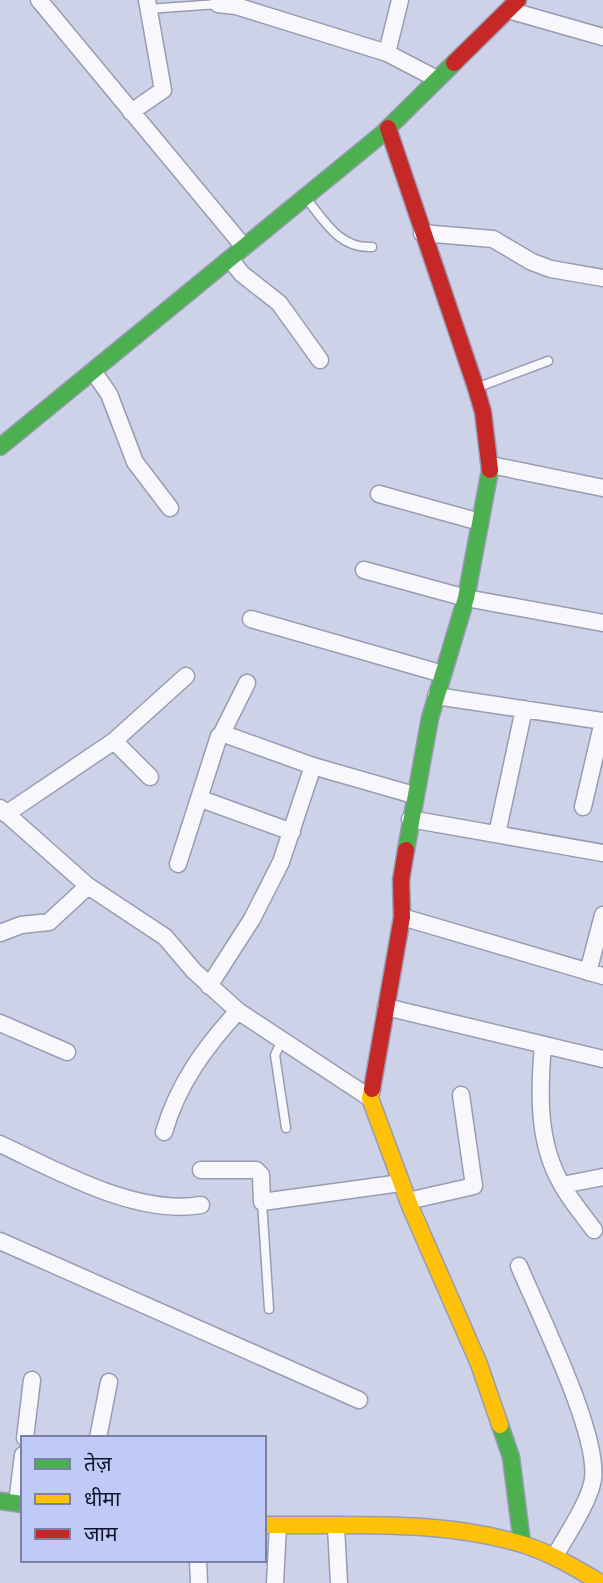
<svg xmlns="http://www.w3.org/2000/svg" width="603" height="1583" font-family="Figtree,'Noto Sans Devanagari',sans-serif">
<style>
.lines{fill:none;stroke-linecap:round;stroke-linejoin:round}
.lane-casing{stroke:#989cb3;stroke-width:11}
.street-casing{stroke:#989cb3;stroke-width:19}
.fast-casing{stroke:#989cb3;stroke-width:19}
.slow-casing{stroke:#989cb3;stroke-width:19}
.jam-casing{stroke:#989cb3;stroke-width:19}
.lane{stroke:#f8f8fc;stroke-width:8}
.street{stroke:#f8f8fc;stroke-width:16}
.fast{stroke:#4caf50;stroke-width:16}
.slow{stroke:#ffc107;stroke-width:16}
.jam{stroke:#c62828;stroke-width:16}
</style>
<rect width="100%" height="100%" fill="#cdd2e9"/>
<g class="lines">
<g class="lane-casing">
<path id="lane" d="M148,9L218,4
M305,197C324,220 339,249 372,247
M476,388L548,361
M282,1040L275,1055L286,1128
M262,1202L269,1309"/>
</g>
<g class="street-casing">
<path id="street" d="M39,0L244,247
M218,4L236,6L387,53L437,79
M508,10L603,37
M387,53L400,0
M131,112L163,90L147,0
M422,233L493,239L532,262L551,269L603,278
M230,259L242,274L279,303L320,360
M93,371L109,394L135,462L170,508
M491,465L603,488
M379,494L480,522
M364,570L466,598L603,623
M251,619L443,674
M436,696L603,721
M221,735L247,683
M114,741L150,777
M201,799L292,832
M583,807L603,721
M0,808L88,886L165,937L194,971L238,1011L370,1098
M6,814L114,741L186,676
M410,819L603,853
M497,834L524,709
M178,864L219,736L224,734L313,766L414,795
M402,917L603,976
M0,933L21,925L49,922L88,886
M588,972L603,915
M209,986L252,919L281,862L313,766
M386,1007L603,1059
M0,1023L67,1052
M543,1045C539,1091 537,1143 562,1185C571,1201 583,1215 594,1230
M164,1132C178,1084 205,1047 238,1011
M0,1144C58,1171 136,1216 201,1205
M201,1170H256L261,1175L262,1202L401,1183
M562,1185L603,1177
M408,1201L474,1186L461,1095
M0,1241L359,1400
M519,1266C539,1314 599,1433 593,1479C590,1501 566,1536 555,1556
M25,1438L32,1380
M98,1438L109,1382
M17,1503L23,1455
M336,1527L339,1583
M198,1560L199,1583
M275,1583L278,1525"/>
</g>
<g class="fast-casing">
<path id="fast" d="M0,447L382,134L454,63
M406,850L430,718L466,598L490,470
M500,1425L511,1457L522,1543
M0,1501L23,1504"/>
</g>
<g class="slow-casing">
<path id="slow" d="M372,1089L370,1098L410,1206L479,1364L500,1425
M264,1525C350,1526 442,1519 525,1545C552,1554 576,1568 601,1583"/>
</g>
<g class="jam-casing">
<path id="jam" d="M454,63L518,0
M388,128L476,388L483,412L490,470
M372,1089L402,917L401,880L406,850"/>
</g>
<use href="#lane" class="lane"/>
<use href="#street" class="street"/>
<use href="#fast" class="fast"/>
<use href="#slow" class="slow"/>
<use href="#jam" class="jam"/>
</g>
<rect x="21" y="1436" width="245" height="126" fill="#c0caf6" stroke="#7a81a6" stroke-width="2"/>
<rect x="35" y="1459" width="35" height="10" fill="#4caf50" stroke="#7a81a6" stroke-width="2"/>
<text x="84" y="1471" font-size="21" fill="#10142e">तेज़</text>
<rect x="35" y="1494" width="35" height="10" fill="#ffc107" stroke="#7a81a6" stroke-width="2"/>
<text x="84" y="1506" font-size="21" fill="#10142e">धीमा</text>
<rect x="35" y="1529" width="35" height="10" fill="#c62828" stroke="#7a81a6" stroke-width="2"/>
<text x="84" y="1541" font-size="21" fill="#10142e">जाम</text>
</svg>
